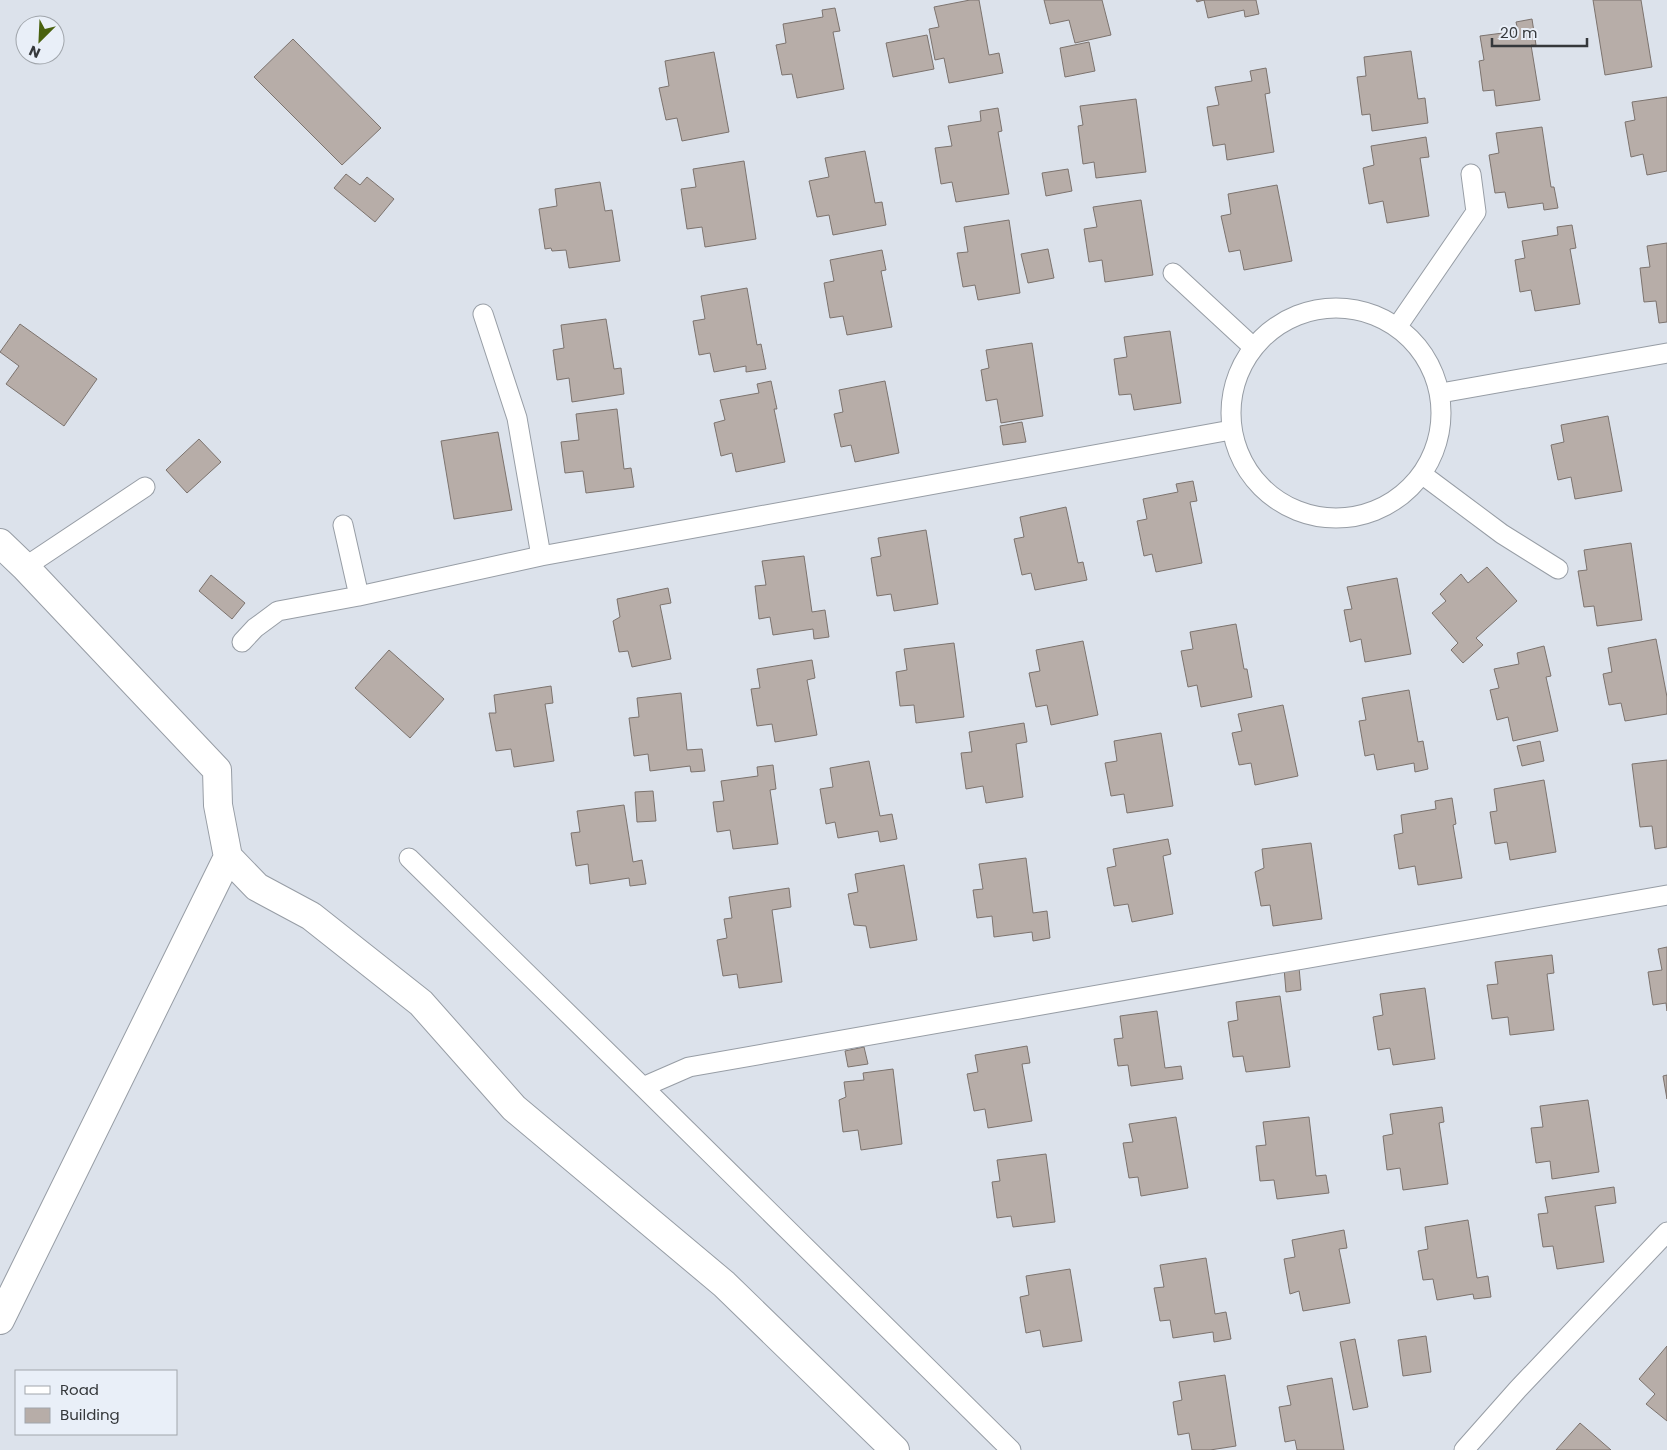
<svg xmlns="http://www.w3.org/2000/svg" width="1667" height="1450" font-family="Poppins,sans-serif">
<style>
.building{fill:#b7ada8;stroke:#7c736e}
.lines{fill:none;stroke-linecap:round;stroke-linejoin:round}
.lane-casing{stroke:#979da5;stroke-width:21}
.street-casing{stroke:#979da5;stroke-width:30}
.lane{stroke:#fff;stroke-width:19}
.street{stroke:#fff;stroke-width:28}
</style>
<rect width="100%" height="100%" fill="#dce2eb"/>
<path class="building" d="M970,0H979L989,55L999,53L1003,73L949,83L944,58L935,60L929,29L939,27L934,7Z
M1044,0H1102L1111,35L1075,43L1069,20L1050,24Z
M1196,0H1256L1259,14L1245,17L1244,10L1208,18L1204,0L1197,2Z
M1593,0H1641L1652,67L1605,75Z
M835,8L840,31L833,32L844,89L797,98L792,74L782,75L776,45L786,43L783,24L823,17L822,10Z
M1532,19L1536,45H1531L1540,100L1496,106L1494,90L1483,91L1479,61L1484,60L1480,36L1518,31L1516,22Z
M927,35L934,69L893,77L886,43Z
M293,39L381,128L342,165L254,77Z
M1089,42L1095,71L1065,77L1060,48Z
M1411,51L1418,99L1425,98L1428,123L1372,131L1370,114L1362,115L1357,77L1366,76L1364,57Z
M714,52L729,132L682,141L677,118L666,120L659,88L669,86L665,61Z
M1266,68L1270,93L1265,94L1274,152L1227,160L1225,144L1213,146L1207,107L1219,105L1215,87L1252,81L1250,71Z
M1667,97V171L1647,175L1643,154L1631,157L1625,122L1635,120L1632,102Z
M1136,99L1146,172L1096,178L1094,162L1083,164L1078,126L1083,125L1080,106Z
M998,108L1002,131L998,132L1009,194L956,202L952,182L941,184L935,148L952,146L948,126L981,121L980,111Z
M1542,127L1551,187H1554L1558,208L1544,210L1543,203L1508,208L1505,192L1495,193L1489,155L1499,153L1496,133Z
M1426,137L1429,157L1420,158L1429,216L1387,223L1383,201L1369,204L1363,168L1374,165L1371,146Z
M865,151L875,203L882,202L886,225L833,235L829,215L817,217L809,181L829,177L825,158Z
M744,161L756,239L705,247L702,227L687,229L681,189L696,187L693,169Z
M1068,169L1072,191L1046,196L1042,173Z
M346,174L360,185L367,177L394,199L375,222L334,188Z
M600,182L605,211L612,210L620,261L569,268L566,250L552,251L551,248L545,249L539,209L557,206L555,189Z
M1277,185L1292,261L1244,270L1240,250L1229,252L1221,216L1231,214L1228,194Z
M1141,200L1153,275L1105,282L1102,260L1089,262L1084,229L1097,227L1093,207Z
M1009,220L1020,293L978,300L975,285L963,287L957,253L968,252L964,227Z
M1572,225L1576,248L1570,249L1580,304L1535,311L1531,290L1520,292L1515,260L1525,258L1522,241L1558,235L1557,227Z
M1667,243V322L1659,323L1656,301L1644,302L1640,268L1650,267L1647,246Z
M1048,249L1054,278L1028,283L1021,254Z
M882,250L886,270L881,271L892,327L847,335L843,316L830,318L824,283L834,281L830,260Z
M747,288L757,345L761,344L766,369L746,372V366L714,372L710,353L699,355L693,321L705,319L701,296Z
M606,319L614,369L621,368L624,394L572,402L569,378L557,380L553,350L564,348L561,325Z
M20,324L97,379L64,426L6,384L19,366L0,352Z
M1170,331L1181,403L1134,410L1131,394L1119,395L1114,359L1127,357L1124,337Z
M1032,343L1043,416L1001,423L997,399L986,401L981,370L989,368L986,350Z
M771,381L777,409H774L785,462L736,472L732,453L721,456L714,423L725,420L720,400L759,393L757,384Z
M885,381L899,453L855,462L851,445L841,447L834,414L843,412L839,390Z
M617,409L624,469L631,468L634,487L586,493L583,471L565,473L561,442L579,440L576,414Z
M1608,416L1622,491L1575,499L1571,477L1558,480L1551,445L1564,442L1561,425Z
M1022,422L1026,442L1003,445L1000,426Z
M498,432L512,510L454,519L441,441Z
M199,439L221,462L187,493L166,470Z
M1193,481L1197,501L1190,502L1202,563L1156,572L1152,554L1144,556L1137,521L1147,519L1143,499L1178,492L1176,484Z
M1066,507L1078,563L1083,562L1087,580L1035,590L1031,573L1022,575L1014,539L1024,537L1020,517Z
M926,530L938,604L894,611L891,594L877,596L871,558L881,556L878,538Z
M1631,543L1642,620L1597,626L1594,606L1584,607L1578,571L1587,570L1584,550Z
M804,556L812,612L825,610L829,637L814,639L813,629L773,635L770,617L759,619L755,586L766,585L762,561Z
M1487,567L1517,601L1476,638L1483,645L1463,663L1451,650L1458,643L1432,613L1446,601L1440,594L1461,574L1468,583Z
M211,575L245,603L232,619L199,591Z
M1397,578L1411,654L1365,662L1361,639L1350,642L1344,610L1352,609L1347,587Z
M668,588L671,603L660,605L671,659L632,667L628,651L619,652L613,621L620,617L617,599Z
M1236,624L1244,669H1247L1252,697L1201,707L1197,685L1188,687L1181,651L1193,649L1190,632Z
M1656,639L1667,697V714L1625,721L1621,703L1609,705L1603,674L1612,672L1608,648Z
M1083,641L1098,715L1051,725L1047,705L1036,707L1029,673L1040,671L1036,650Z
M954,643L964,717L916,723L914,705L900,706L896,672L907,670L904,649Z
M1544,646L1551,676L1546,677L1558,731L1513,741L1508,717L1497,720L1490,690L1499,688L1494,669L1519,664L1517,653Z
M389,650L444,699L410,738L355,688Z
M812,660L815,678L807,680L817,735L775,742L772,724L757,726L751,689L760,688L757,669Z
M551,686L553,703L545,704L554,761L514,767L511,749L496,751L489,713H496L494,695Z
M1409,690L1418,742L1423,741L1428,769L1415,772L1414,763L1377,770L1374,754L1365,756L1359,721L1366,720L1362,698Z
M681,693L687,750L702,749L705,771L691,772L690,766L650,771L648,754L634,756L629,718L639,717L637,698Z
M1283,705L1298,776L1255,785L1251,763L1239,765L1232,733L1242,731L1238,714Z
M1024,723L1027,742L1016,744L1023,797L986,803L983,786L966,789L961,753L972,752L969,732Z
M1161,733L1173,806L1127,813L1124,794L1111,796L1105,763L1117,761L1114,741Z
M1540,741L1544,761L1522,766L1517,746Z
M1667,760V847L1655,849L1652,826L1640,827L1632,764Z
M869,761L880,816L892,814L897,839L880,842L878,831L838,838L835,822L826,824L820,789L833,787L830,768Z
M773,765L776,789L770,790L778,844L733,849L730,830L717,832L713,802L724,801L721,781L758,776L757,767Z
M1544,780L1556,852L1510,860L1507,842L1495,844L1490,812L1497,811L1494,789Z
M653,791L656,821L637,822L635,792Z
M1452,798L1456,824L1453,825L1462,878L1418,885L1415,866L1399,869L1394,835L1403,833L1401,815L1436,809L1435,801Z
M624,805L633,862L642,860L646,884L630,886L629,878L590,884L588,864L576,866L571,833L580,832L577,811Z
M1168,839L1171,854L1163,856L1173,914L1132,922L1128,904L1114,906L1107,868L1116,866L1113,849Z
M1311,843L1322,919L1273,926L1270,905L1261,906L1255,872L1264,868L1262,849Z
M1026,858L1033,913L1047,911L1050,938L1033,941L1032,932L994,937L992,916L977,918L973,890L983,889L979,864Z
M904,865L917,940L870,948L866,926L854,925L848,894L858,892L855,874Z
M789,888L791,907L772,910L782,982L739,988L737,974L723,976L717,940L727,938L724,919L732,918L729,897Z
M1667,947V1011L1666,1003L1653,1005L1648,972L1662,970L1658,949Z
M1552,955L1554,973L1547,974L1554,1030L1510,1035L1508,1017L1492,1019L1487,985L1498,984L1495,962Z
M1299,967L1301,990L1286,992L1284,968Z
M1425,988L1435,1059L1393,1065L1390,1048L1378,1050L1373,1017L1383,1015L1380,994Z
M1280,996L1290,1067L1246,1072L1243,1056L1233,1057L1228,1022L1238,1020L1236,1002Z
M1157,1011L1165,1068L1181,1066L1183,1079L1131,1086L1128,1065L1118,1066L1114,1039L1123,1038L1120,1016Z
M1027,1046L1030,1063L1022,1064L1032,1121L988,1128L985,1109L974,1111L967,1074L978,1072L975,1055Z
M864,1047L868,1064L848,1067L845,1051Z
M893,1069L902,1144L861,1150L858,1130L843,1132L839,1100L846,1097L844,1082L864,1080L863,1073Z
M1667,1075V1099L1663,1076Z
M1588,1100L1599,1172L1552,1179L1550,1161L1536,1163L1531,1128L1543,1127L1540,1106Z
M1442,1107L1444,1122L1439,1123L1448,1184L1403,1190L1400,1168L1387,1170L1383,1136L1393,1134L1390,1114Z
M1176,1117L1188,1188L1141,1196L1138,1177L1129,1178L1123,1143L1133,1142L1129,1124Z
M1309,1117L1316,1176L1326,1175L1329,1193L1277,1199L1274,1180L1260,1181L1256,1146L1266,1145L1263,1122Z
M1046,1154L1055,1222L1013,1227L1011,1216L997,1218L992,1182L1000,1181L997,1160Z
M1614,1187L1616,1203L1595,1206L1604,1262L1557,1269L1553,1246L1543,1247L1538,1214L1548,1213L1545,1197Z
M1468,1220L1477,1278L1488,1276L1491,1297L1474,1299L1473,1294L1437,1300L1433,1279L1423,1280L1418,1251L1428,1249L1425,1227Z
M1344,1230L1347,1248L1339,1249L1350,1303L1303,1311L1299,1291L1290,1294L1284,1259L1295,1257L1292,1240Z
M1206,1258L1215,1314L1226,1312L1231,1339L1214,1342L1213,1332L1173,1338L1170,1320L1160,1321L1154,1288L1164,1287L1160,1265Z
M1070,1269L1082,1341L1043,1347L1040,1330L1026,1333L1020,1297L1029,1295L1026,1276Z
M1426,1336L1431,1372L1403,1376L1398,1340Z
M1355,1339L1368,1407L1353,1410L1340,1342Z
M1667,1346V1421L1646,1404L1655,1394L1639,1379Z
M1225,1375L1236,1446L1210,1450H1192L1189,1433L1178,1435L1173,1402L1182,1400L1179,1382Z
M1332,1378L1344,1450H1297L1295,1440L1285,1442L1279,1407L1291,1405L1287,1386Z
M1580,1423L1611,1450H1556Z"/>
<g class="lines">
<g class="lane-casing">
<path id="lane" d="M1173,273L1253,347
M1231 413a105 105 0 1 1 210 0a105 105 0 1 1-210 0Z
M483,314L517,418L541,556
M1397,327L1476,212L1471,174
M1441,393L1667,353
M1423,475L1502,534L1558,569
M343,525L359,596
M25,567L145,487
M242,642L255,628L278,611L359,596L541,556L1231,430
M409,858L643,1087L1011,1450
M643,1087L689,1067L1667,895
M1464,1450L1518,1389L1667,1232"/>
</g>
<g class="street-casing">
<path id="street" d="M0,543L25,567L217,770L218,805L228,857L257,887L311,916L421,1003L514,1108L724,1284L895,1450
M0,1320L228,857"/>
</g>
<use href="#lane" class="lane"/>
<use href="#street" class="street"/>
</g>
<rect x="15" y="1370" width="162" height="65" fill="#e9eff8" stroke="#a1a6ac"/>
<rect x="25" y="1386" width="25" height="8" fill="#ffffff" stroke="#a1a6ac"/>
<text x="60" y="1395" font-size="15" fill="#35383b">Road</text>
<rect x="25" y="1408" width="25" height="15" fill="#b7ada8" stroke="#a1a6ac"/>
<text x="60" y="1420" font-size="15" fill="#35383b">Building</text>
<g transform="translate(40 40) rotate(204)"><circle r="24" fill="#e9eff8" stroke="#a1a6ac"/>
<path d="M0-4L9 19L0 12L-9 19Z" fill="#49610e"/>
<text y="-8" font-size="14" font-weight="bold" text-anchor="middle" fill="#35383b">N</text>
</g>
<path d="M1492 38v8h95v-8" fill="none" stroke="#35383b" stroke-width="2.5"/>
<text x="1500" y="38" font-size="15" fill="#35383b" stroke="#e9eff8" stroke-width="4" paint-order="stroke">20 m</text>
</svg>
